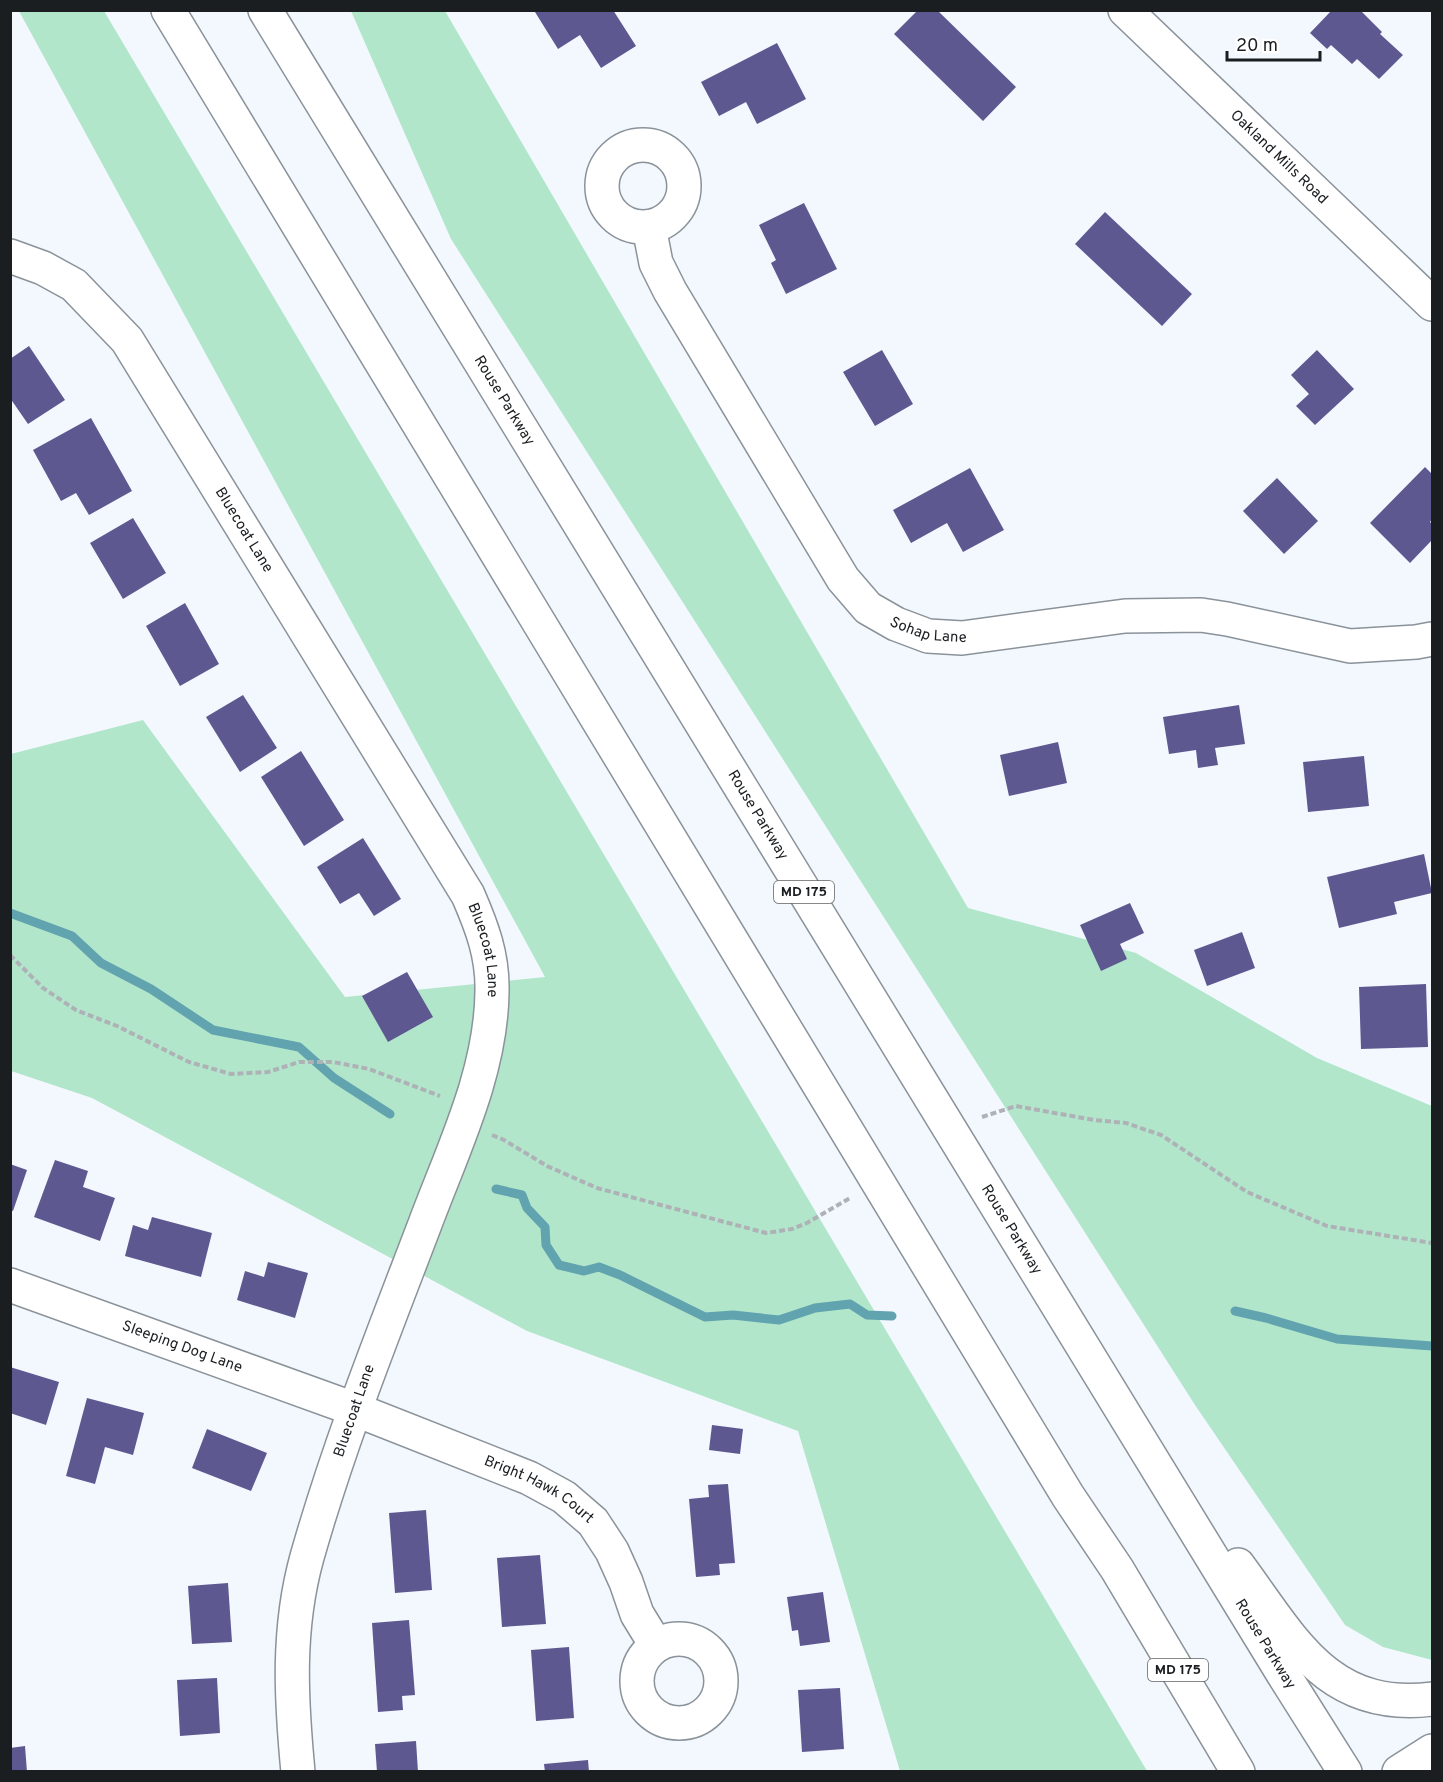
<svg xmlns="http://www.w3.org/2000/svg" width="1443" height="1782" font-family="Overpass,sans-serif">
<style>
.green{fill:#b1e6cb}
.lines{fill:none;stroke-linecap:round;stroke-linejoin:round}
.stream{stroke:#61a3ae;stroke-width:9}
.building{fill:#5e5891}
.minor-casing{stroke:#8a929a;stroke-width:36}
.major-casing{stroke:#8a929a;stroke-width:36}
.path{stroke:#aeb2b7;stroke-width:4;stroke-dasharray:6 3;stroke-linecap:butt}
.minor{stroke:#fff;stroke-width:33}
.major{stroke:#fff;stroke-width:33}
.labels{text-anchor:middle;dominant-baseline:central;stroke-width:6;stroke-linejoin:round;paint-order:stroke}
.shield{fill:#fff;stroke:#5f6264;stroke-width:1.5}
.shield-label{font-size:14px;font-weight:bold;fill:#1b1e21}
.street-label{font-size:15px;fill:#1b1e21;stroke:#fff}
</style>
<rect width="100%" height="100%" fill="#f3f8fe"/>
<path class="green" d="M19,11H104L1147,1771H900L798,1431L527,1331L92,1098L11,1071V754L143,720L345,997L545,977Z
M351,11H445L968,908L1136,953L1317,1058L1432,1106V1660L1383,1647L1345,1625L1195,1405L451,239Z"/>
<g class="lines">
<path class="stream" d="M10,913L72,936L101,963L151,989L213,1030L299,1047L334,1078L390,1114
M496,1189L522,1195L527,1208L545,1227L546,1245L559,1265L584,1271L599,1267L620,1275L705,1317L733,1315L779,1320L815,1308L850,1304L867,1315L892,1316
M1235,1311L1266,1318L1337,1339L1432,1346"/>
</g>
<path class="building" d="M536,10H613L636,46L601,68L580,35L558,49L535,12Z
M918,10H937L1016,87L983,121L894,34Z
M1332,10H1360L1382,32L1380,34L1403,55L1379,79L1357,59L1352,64L1331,45L1327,49L1310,33Z
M777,43L806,99L757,124L746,102L719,116L701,82Z
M804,203L837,269L786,294L771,263L776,260L759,225Z
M1105,212L1192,294L1162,326L1075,244Z
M29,346L65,400L28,424L10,398V359Z
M882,350L913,404L875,426L843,372Z
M1317,350L1354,389L1315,425L1296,406L1309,394L1291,375Z
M91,418L132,491L89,515L76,493L61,501L33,450Z
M1425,467L1432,474V519L1430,522L1432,524V540L1410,563L1370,523Z
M970,468L1004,530L963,552L947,523L911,543L893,510Z
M1277,478L1318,521L1284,554L1243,511Z
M133,518L166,573L123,599L90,543Z
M185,603L219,664L180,686L146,626Z
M243,695L277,748L240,772L206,717Z
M1239,705L1245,744L1215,748L1218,765L1198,768L1196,750L1169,754L1163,717Z
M1058,742L1067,783L1009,796L1000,755Z
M301,751L344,820L304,846L261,777Z
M1364,756L1369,806L1308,812L1303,762Z
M363,838L401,899L374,916L359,893L340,904L317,867Z
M1424,854L1432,893L1394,902L1397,914L1339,928L1327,877Z
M1130,903L1144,933L1120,944L1127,959L1101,971L1080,925Z
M1242,932L1255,968L1207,986L1194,950Z
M407,972L433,1017L388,1042L362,996Z
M1426,984L1428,1047L1361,1049L1359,987Z
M55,1160L88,1171L83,1187L115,1198L100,1241L34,1217Z
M10,1164L27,1170L13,1211L10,1210Z
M152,1217L212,1233L201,1277L125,1256L133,1225L148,1230Z
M268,1262L308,1273L295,1318L237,1300L245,1271L264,1277Z
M10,1367L59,1382L46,1425L10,1413Z
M87,1398L144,1413L133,1455L105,1447L95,1484L66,1476Z
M712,1425L743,1429L740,1454L709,1450Z
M207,1429L267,1453L251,1491L192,1468Z
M728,1484L735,1563L719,1564L720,1575L696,1577L689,1499L709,1497L708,1485Z
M426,1510L432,1590L395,1593L389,1513Z
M540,1555L546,1624L502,1627L497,1558Z
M228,1583L232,1642L192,1644L188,1586Z
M823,1592L830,1642L800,1646L798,1630L792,1631L787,1597Z
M409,1620L415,1695L402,1696L403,1710L378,1712L372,1623Z
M569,1647L574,1718L536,1721L531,1650Z
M217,1678L220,1733L180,1736L177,1680Z
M840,1688L844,1749L802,1752L798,1690Z
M416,1741L418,1772H377L375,1744Z
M25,1746L27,1772H10V1748Z
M588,1760L589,1772H545L544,1764Z"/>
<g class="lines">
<g class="minor-casing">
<g id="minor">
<path id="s1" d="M1125,10L1432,304"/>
<circle cx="643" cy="186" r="41"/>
<path id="s2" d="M649,227L656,263L670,291L843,579L868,608L896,624L928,636L962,638L1125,616L1201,615L1227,619L1350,646L1416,642L1432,639"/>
<path id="s3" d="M10,256L43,268L74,285L127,340L468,895C482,927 493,956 492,992C491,1073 453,1149 425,1224C383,1334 339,1444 307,1557C287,1629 291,1699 298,1772"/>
<path id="s4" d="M10,1285L354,1409L529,1478L564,1497L593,1522L612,1551L626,1582L637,1614L656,1645"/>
<circle cx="679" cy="1681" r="42"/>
<path d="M1399,1772L1432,1751"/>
</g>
</g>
<g class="major-casing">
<g id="major">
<path d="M168,10L1068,1496L1117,1569L1238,1772"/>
<path id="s5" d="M265,10L1282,1672L1345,1772"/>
<path d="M1238,1565C1292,1638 1327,1712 1432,1699"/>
</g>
</g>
<path class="path" d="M10,955L43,988L76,1010L117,1026L189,1062L231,1074L268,1072L299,1062H333L369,1069L440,1096
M982,1117L1016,1106L1094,1120L1126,1123L1161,1135L1247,1192L1327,1226L1432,1243
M492,1135L504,1140L547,1166L597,1188L766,1233L792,1229L807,1223L850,1198"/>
<use href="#minor" class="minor"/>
<use href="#major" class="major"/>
</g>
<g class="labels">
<g class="shield">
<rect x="774" y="881" width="60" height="22" rx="4.5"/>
<rect x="1148" y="1659" width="60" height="22" rx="4.5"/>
</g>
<g class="shield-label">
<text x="804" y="892">MD 175</text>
<text x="1178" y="1670">MD 175</text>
</g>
<g class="street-label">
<text stroke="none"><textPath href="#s1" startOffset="213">Oakland Mills Road</textPath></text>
<text stroke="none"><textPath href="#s5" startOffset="458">Rouse Parkway</textPath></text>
<text stroke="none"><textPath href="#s3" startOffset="370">Bluecoat Lane</textPath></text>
<text stroke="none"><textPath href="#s2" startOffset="508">Sohap Lane</textPath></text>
<text stroke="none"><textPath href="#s5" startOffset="944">Rouse Parkway</textPath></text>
<text stroke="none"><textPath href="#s3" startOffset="856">Bluecoat Lane</textPath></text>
<text stroke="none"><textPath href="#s5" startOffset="1430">Rouse Parkway</textPath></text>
<text stroke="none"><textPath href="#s4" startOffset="183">Sleeping Dog Lane</textPath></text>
<text transform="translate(355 1411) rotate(-71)">Bluecoat Lane</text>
<text stroke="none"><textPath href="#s4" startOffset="568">Bright Hawk Court</textPath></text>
<text stroke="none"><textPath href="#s5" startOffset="1916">Rouse Parkway</textPath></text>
</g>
</g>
<rect width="1443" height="1782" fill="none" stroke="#1b1e21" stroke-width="24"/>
<path d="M1227 51v9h93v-9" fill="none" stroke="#1b1e21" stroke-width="3"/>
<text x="1236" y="51" font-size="18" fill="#1b1e21" stroke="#ffffff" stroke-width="4.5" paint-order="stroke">20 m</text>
</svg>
